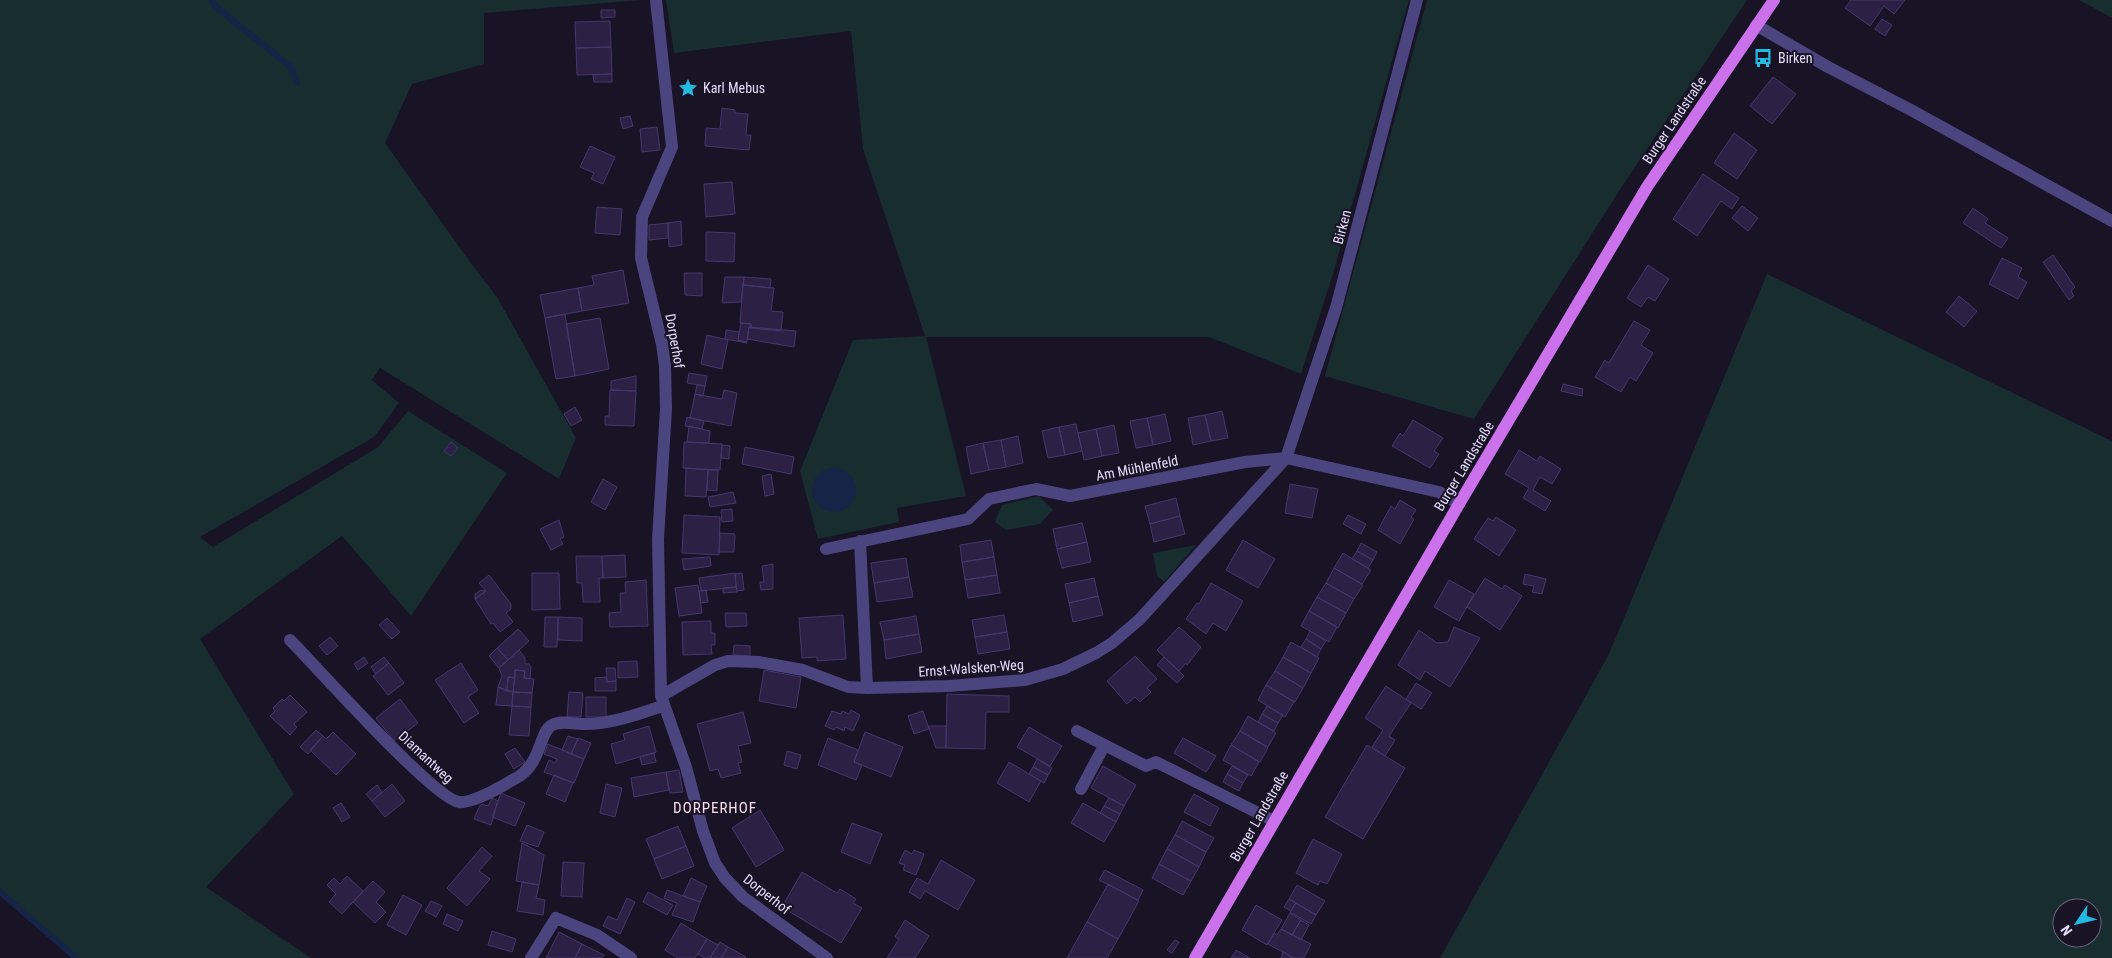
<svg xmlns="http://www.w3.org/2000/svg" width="2112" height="958" font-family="'Roboto Condensed',sans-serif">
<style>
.green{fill:#172d2f;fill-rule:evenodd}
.water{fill:#152447}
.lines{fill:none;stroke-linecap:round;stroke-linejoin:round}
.stream{stroke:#152447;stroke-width:6}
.building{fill:#2c2144;stroke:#47366d}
.minor{stroke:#4c447e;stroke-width:12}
.major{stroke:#cb71ec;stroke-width:12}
.labels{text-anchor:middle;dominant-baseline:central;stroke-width:4;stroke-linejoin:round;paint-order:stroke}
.poi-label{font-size:14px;fill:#e2dcfa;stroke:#181325;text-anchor:start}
.street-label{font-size:14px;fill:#e2dcfa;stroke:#181325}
.neighbourhood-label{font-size:15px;letter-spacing:1px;fill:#fbdeed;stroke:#181325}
</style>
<rect width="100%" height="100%" fill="#181325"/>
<path class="green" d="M0,0H642L484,13V64L412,84L385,143L470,262L497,297L576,438L559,479L380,368L372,380L399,403L374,437L200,537L213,547L378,447L408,411L507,473L411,616L342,536L200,639L294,794L206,887L311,958H72L0,890Z
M666,0H1409L1333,274L1301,374L1209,337H926L966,496L897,508L899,522L818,539L800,471L853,340L925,336L863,149L851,31L674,53Z
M1427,0H1747L1623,185L1474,419L1325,376Z
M2079,0H2112V18Z
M1767,274L2112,441V958H1440L1609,654ZM2062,908H2092V938H2062Z
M1039,496L1053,510L1040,524L1006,530L995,522L1002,505Z
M1196,545L1164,582L1157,576L1153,553Z"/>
<path class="water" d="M812 490a22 22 0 1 1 44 0a22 22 0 1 1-44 0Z"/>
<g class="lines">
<path class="stream" d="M212,0L216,7L291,67L297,83
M0,892L76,958"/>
</g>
<path class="building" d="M1851,0H1905L1894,14L1884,6L1870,26L1845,8Z
M601,10H615V17L601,18Z
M1882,19L1892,25L1885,36L1875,29Z
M610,21L611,47L576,48L575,22Z
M611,47L612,74L577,75L576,48Z
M612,74V82H594L593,75Z
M1773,77L1796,94L1772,124L1750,106Z
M722,108L735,110V113L748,114L746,135H751L749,150L705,146L706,128L720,129Z
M630,116L633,126L623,129L620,118Z
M657,127L660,150L642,152L640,129Z
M1734,133L1757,150L1737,179L1714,163Z
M590,146L615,157L603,184L591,179L594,173L580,167Z
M1703,174L1739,198L1732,209L1721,201L1697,236L1673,219Z
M732,182L735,214L706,217L704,184Z
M1742,206L1758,218L1748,231L1732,218Z
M597,207L622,209L620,235L595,233Z
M1973,208L1988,219L1985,223L2008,238L2001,248L1963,223Z
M681,221L682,245L669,247L668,223Z
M668,223V238L649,240V225Z
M706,232L735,233L734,262L706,261Z
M2053,255L2075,287L2071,291L2074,296L2069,300L2043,262Z
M2002,258L2022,268L2018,277L2027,282L2018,299L1989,284Z
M1648,265L1669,279L1655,301L1648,297L1641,307L1627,298Z
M623,270L629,303L582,311L578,288L594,285L592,276Z
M684,273H702V296L685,295Z
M725,277H744L741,302L722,303Z
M744,277L771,279L770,288L743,285Z
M743,285L774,288L771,311L783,312L781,331L751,328V324L740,323Z
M578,288L582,311L545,318L540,295Z
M1959,296L1977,311L1964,327L1946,312Z
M565,314L575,376L556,379L545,318Z
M600,318L609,369L575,376L566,324Z
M1634,321L1650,330L1641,345L1653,353L1636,381L1630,377L1621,392L1595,377L1605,360L1609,363Z
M741,323L751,324V328L749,327L747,342L738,340Z
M749,327L796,331L794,347L747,339Z
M726,330L739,332L738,340L747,343L725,339Z
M707,335L728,340L722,369L701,364Z
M689,373L707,376L705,386L687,383Z
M636,376V391L611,390V381Z
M1563,384L1583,389L1582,396L1561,391Z
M697,385L705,386L703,396L695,394Z
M610,390L636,391L634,426L605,425V416H609Z
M724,390L737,393L731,426L690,418L695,394L722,399Z
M575,407L582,420L571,426L564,414Z
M1222,411L1228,438L1211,441L1205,415Z
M1165,414L1171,441L1153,445L1147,418Z
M1205,415L1211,441L1193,445L1188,418Z
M687,417L704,421L702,429L685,426Z
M1147,418L1153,445L1136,448L1130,421Z
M1413,420L1443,438L1434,451L1439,454L1430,468L1392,446L1400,433L1403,436Z
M1076,424L1082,451L1065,455L1059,427Z
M1114,425L1119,453L1102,456L1096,429Z
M689,426L710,431L709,443L687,442Z
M1059,427L1065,455L1048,458L1042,431Z
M1096,429L1102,456L1084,460L1078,433Z
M1018,436L1023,463L1006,467L1001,440Z
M1001,440L1006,467L989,470L983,443Z
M451,442L458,448L451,456L444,451Z
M684,442L722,444L720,470L683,468Z
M983,443L989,470L971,474L966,447Z
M722,445L730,446L729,459L721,458Z
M745,447L794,457L791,474L742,464Z
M1519,450L1537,461L1540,456L1561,469L1552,484L1540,477L1533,490L1551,501L1545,511L1523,498L1529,488L1505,474Z
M686,468L708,470L706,497L685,496Z
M708,470H718L717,491L707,490Z
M771,474L774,494L765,496L762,476Z
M603,479L617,487L605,510L591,502Z
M1290,484L1318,489L1312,518L1285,513Z
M733,492L736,503L710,507L708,497Z
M1176,498L1180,516L1150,524L1145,506Z
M1400,500L1416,510L1411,517L1414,519L1400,544L1378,530L1391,506L1395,509Z
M732,509L733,521L722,522L721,510Z
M684,515L720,517L719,555L682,553Z
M1348,515L1366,524L1361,534L1343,524Z
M1180,516L1185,534L1154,542L1150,524Z
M1496,517L1516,530L1499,556L1474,539L1488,518L1493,521Z
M559,520L564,537L560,539L563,544L551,550L540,529Z
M1082,523L1087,542L1057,549L1053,529Z
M720,533L735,534L734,552H719Z
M991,540L994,557L962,562L960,545Z
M1243,540L1275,559L1258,588L1226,570Z
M1087,542L1091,562L1062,568L1057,549Z
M1361,543L1377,552L1373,560L1357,551Z
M1357,551L1373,560L1368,568L1352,559Z
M1343,553L1371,570L1362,584L1334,568Z
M625,555L626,577L603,578L602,556Z
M576,556H602L603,578H599L600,602H583L582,583H577Z
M710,557L711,566L684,570L682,559Z
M994,557L997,575L965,580L962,562Z
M906,558L909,577L874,583L871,563Z
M773,564V589L761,590L760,582H764L762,566Z
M1334,568L1363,585L1354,599L1326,583Z
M532,573H559L560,609L532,610Z
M735,573L736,587L701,591L699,578Z
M742,573L744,590L737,591L735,574Z
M1525,574L1546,579L1542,594L1532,592L1534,586L1523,584Z
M489,575L511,604V609L506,613L513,622L500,632L493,623L491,624L475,599L486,591L479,583Z
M997,575L1000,593L968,598L965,580Z
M909,577L913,597L877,602L874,583Z
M1094,578L1098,596L1069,603L1065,584Z
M1485,578L1502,589L1505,585L1522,596L1500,630L1467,607Z
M646,580L648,626L610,627L609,613L621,612L620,593H626L625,582Z
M1449,580L1474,594L1459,621L1434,607Z
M1211,583L1243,601L1226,631L1213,623L1206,634L1186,619L1197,603L1199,604Z
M1326,583L1354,599L1346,613L1317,597Z
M698,585L702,613L679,616L675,588Z
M736,587L737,592L723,593V588Z
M481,590L486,591L475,599V594Z
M706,590L708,602L701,603L699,591Z
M1098,596L1103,615L1073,622L1069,603Z
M1317,597L1346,613L1338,628L1309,611Z
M1309,611L1337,627L1329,642L1301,626Z
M725,613H746L747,626L726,627Z
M843,615L846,659L817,661V657L802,658L799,618Z
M1004,615L1007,632L975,637L972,620Z
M916,616L919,634L884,640L880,622Z
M545,617H558L557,647H544Z
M558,617L582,618V641L558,640Z
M387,618L400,632L392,639L379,625Z
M711,621V633H715V645H711L712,654L683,655L682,622Z
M1179,627L1201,647L1187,665L1186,663L1179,671L1157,650Z
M1454,627L1480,638L1450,687L1425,671L1420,680L1398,665L1419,630L1437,643L1448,642Z
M518,629L529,641L508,660L497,648Z
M1310,631L1326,641L1321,649L1306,639Z
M1007,632L1010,649L978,654L975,637Z
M919,634L922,652L886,659L884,640Z
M330,637L338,646L327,655L319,646Z
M1306,639L1321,649L1317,657L1301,647Z
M1291,642L1319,658L1311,673L1283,657Z
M734,645L750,646V656L733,655Z
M497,648L508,660L499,668L489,656Z
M519,650L525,658V664H529L531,667L530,679L524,678L525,671L515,670V678L508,677L507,691L498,687L502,676L499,668Z
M1135,656L1157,679L1147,688L1151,692L1140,702L1135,697L1127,704L1107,681Z
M364,657L368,663L358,670L354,664Z
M384,657L389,663L376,674L371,667Z
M1164,657L1184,676L1177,683L1157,665Z
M1283,657L1311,673L1303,688L1275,671Z
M637,661L638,677L618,678V662Z
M389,663L404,683L388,695L373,676Z
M461,663L478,690L468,697L479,713L464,723L435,680Z
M606,668H615L616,681L607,682Z
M515,670L525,671L524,678L534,679L532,693L513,692Z
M764,670L801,677L796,708L759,701Z
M1275,671L1303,688L1295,702L1266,685Z
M508,677L515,678L513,692L507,691Z
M606,677L607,682L616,681V691H595V678Z
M1416,683L1432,693L1421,709L1406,699Z
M1266,685L1294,702L1285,717L1258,700Z
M1386,686L1411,703L1389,736L1395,740L1385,756L1372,747L1383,730L1365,718Z
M498,687L513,692L512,706L496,705Z
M513,692L532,693L531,707L512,706Z
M569,692L583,693L581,717H567Z
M947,694L1009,696V712H986L985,749L946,748Z
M290,695L307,712L294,724L297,727L290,735L270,716L275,711L273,708L282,699L284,701Z
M586,697H606V717H586Z
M400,699L418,723L394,741L376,718Z
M512,706L531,707L529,736L509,735Z
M1267,706L1283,715L1278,723L1262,714Z
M851,710L860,715L853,731L845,727L844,731L836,727L834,730L825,726L832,711L841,714L842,711L849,714Z
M923,711L929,729L914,734L908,716Z
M743,712L751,743L738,746L742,762L738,763L741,773L721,778L718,769L710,771L697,724Z
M1262,714L1278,723L1274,731L1258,722Z
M1248,716L1276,733L1268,747L1240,731Z
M649,726L656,752L616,764L611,744L625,740L623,734Z
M928,726H946V748H936Z
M1029,727L1062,746L1050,766L1017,747Z
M316,730L323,736L308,754L300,747Z
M1240,731L1268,748L1260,762L1231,745Z
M333,732L356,754L336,775L310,750L323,736L326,739Z
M865,732L903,747L891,777L854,762Z
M568,736L578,739L571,754L562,750Z
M578,738L591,743L584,759L571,754Z
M828,738L858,750L854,762L862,765L856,780L818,765Z
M1183,738L1216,756L1206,772L1174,753Z
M548,744L584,759L574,783L544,772L549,760L555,763L557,759L544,754Z
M1231,745L1259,762L1251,776L1223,760Z
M1367,745L1405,768L1363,839L1325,817Z
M515,748L525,762L514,769L505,754Z
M787,751L801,755L797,769L784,765Z
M654,753L656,762L642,765L640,757Z
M1037,759L1052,768L1048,775L1033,767Z
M1009,762L1041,781L1029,802L997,783Z
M1103,766L1136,785L1124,806L1091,788Z
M1232,766L1248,775L1243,783L1227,774Z
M1033,767L1048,775L1044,783L1029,774Z
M679,770L683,792L670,793L666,772Z
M666,772L669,790L634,797L631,778Z
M1227,774L1243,783L1239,791L1223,782Z
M554,775L573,783L565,802L546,794Z
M392,784L405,801L385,817L372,801Z
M606,784L622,788L615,817L600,813Z
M377,785L382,792L372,801L366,794Z
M501,793L525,803L515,826L492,817Z
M1194,794L1219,808L1210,826L1184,812Z
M492,798L498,801L491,825L474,819L479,807L482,804L488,806Z
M1109,798L1124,806L1120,814L1104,806Z
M341,803L350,817L342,822L333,808Z
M1083,803L1116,822L1104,842L1071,823Z
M1104,806L1120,814L1116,822L1100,813Z
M760,810L784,850L756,867L732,828Z
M1182,821L1214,838L1206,852L1175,835Z
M852,823L882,834L870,864L841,852Z
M527,825L544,832L538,847L520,841Z
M678,826L686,846L654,859L646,839Z
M1175,835L1206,852L1199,867L1167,849Z
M1313,839L1342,854L1327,884L1320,881L1318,885L1296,873Z
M522,843L544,855L539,885L516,881Z
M686,846L694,866L662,879L654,859Z
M482,847L492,856L479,871L490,879L467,906L447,888Z
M1167,849L1199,867L1191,881L1159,864Z
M905,850L912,854L914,850L924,854L916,875L903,870L905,865L899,863Z
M941,860L975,880L958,910L925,891L920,899L909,892L917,878L928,884Z
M563,862L584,863L582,897L561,896Z
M1159,864L1191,881L1183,895L1152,878Z
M1105,870L1143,890L1138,900L1099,880Z
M802,872L837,893L840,889L856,899L853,903L862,908L841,943L782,907Z
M347,876L363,891L342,914L329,902L336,894L327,885L334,878L340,884Z
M691,878L707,886L700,902L683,896Z
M373,881L385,892L376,902L386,912L375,923L353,902Z
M522,882L539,885L536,898L545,900L543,915L517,911Z
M1108,884L1139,901L1118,939L1087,922Z
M1297,885L1325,901L1316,915L1289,899Z
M667,890L700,902L693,922L672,915L677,903L664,898Z
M648,892L673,905L667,915L643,902Z
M403,895L422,905L406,935L387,925Z
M627,898L635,902L620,934L603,926L608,916L617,920Z
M1289,899L1296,903L1291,911L1284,907Z
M431,901L442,906L436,917L425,911Z
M1296,903L1316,915L1311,924L1290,912Z
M1256,905L1282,920L1267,945L1242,930Z
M1290,913L1301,920L1292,935L1281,929Z
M447,914L463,921L458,931L443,924Z
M905,920L929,936L915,958H887L899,939L895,937Z
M1301,920L1309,925L1301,940L1292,935Z
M1087,922L1118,939L1107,958H1067Z
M681,923L707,939L695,958H678L665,950Z
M1281,929L1311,944L1304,958H1294L1268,944L1274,933L1277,935Z
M492,931L516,939L512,952L488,945Z
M559,932L582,944L575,958H546Z
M707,939L718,945L710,958H704L698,954Z
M1175,940L1179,942L1172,953L1167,950Z
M720,942L728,947L721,958H710Z
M582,944L604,955L602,958H575Z
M728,947L746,957L745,958H721Z
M1236,950L1250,958H1231Z
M1283,952L1294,958H1281Z"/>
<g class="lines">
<path class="minor" d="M656,0L672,147L642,217L641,258L662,344L665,366L666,409L658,539L661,696L686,767L703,831L715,863L725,878L743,897L827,958
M1756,25L1828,67L1911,110L2112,221
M860,541L867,688L949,686L1025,680L1063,669L1096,653L1112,643L1140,619L1286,458L1336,308L1417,0
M826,549L968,519L989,499L1036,489L1070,496L1245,462L1286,458L1439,492L1459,504
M290,640C316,666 434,799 459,802C474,804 505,784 518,777C542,762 539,732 552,725C561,720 573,724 582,724C610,725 637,714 663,706
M661,696L715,665L728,661L758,662L803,670L848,687L867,688
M1077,731L1146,766L1156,762L1274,821
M1081,789L1104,746
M531,958L556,918L597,935L631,958"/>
<path class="major" d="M1195,958L1459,504L1647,187L1774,0"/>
</g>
<defs>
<g id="bus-bare" transform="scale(1.5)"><path d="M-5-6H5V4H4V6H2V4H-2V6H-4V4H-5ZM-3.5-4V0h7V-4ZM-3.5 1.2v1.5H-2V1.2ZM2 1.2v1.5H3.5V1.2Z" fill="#21bbe2" stroke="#181325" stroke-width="2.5" paint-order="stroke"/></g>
<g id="sight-bare" transform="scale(1.5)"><path d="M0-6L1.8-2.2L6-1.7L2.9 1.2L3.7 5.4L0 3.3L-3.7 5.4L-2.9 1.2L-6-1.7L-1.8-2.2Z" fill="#21bbe2" stroke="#181325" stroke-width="2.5" paint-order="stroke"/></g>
</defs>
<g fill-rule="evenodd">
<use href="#bus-bare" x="1763" y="58"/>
<use href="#sight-bare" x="688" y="88"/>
</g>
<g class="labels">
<g class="poi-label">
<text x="1778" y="58">Birken</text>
<text x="703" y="88">Karl Mebus</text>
</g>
<g class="street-label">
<text transform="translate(1674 120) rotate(-56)">Burger Landstraße</text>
<text transform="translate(1342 227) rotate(-75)">Birken</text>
<text transform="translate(675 341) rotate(80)">Dorperhof</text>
<text transform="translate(1464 466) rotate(-59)">Burger Landstraße</text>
<text transform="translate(1137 468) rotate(-11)">Am Mühlenfeld</text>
<text transform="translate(971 668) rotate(-4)">Ernst-Walsken-Weg</text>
<text transform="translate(426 757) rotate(43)">Diamantweg</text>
<text transform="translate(1259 816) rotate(-60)">Burger Landstraße</text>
<text transform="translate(767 894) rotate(38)">Dorperhof</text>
</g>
<g class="neighbourhood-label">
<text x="715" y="808">DORPERHOF</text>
</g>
</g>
<g transform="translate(2077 923) rotate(235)"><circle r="24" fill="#181325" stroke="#69637a"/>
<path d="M0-4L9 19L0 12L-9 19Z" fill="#21bbe2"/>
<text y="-8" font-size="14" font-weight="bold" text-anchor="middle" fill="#e2dcfa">N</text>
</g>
</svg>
